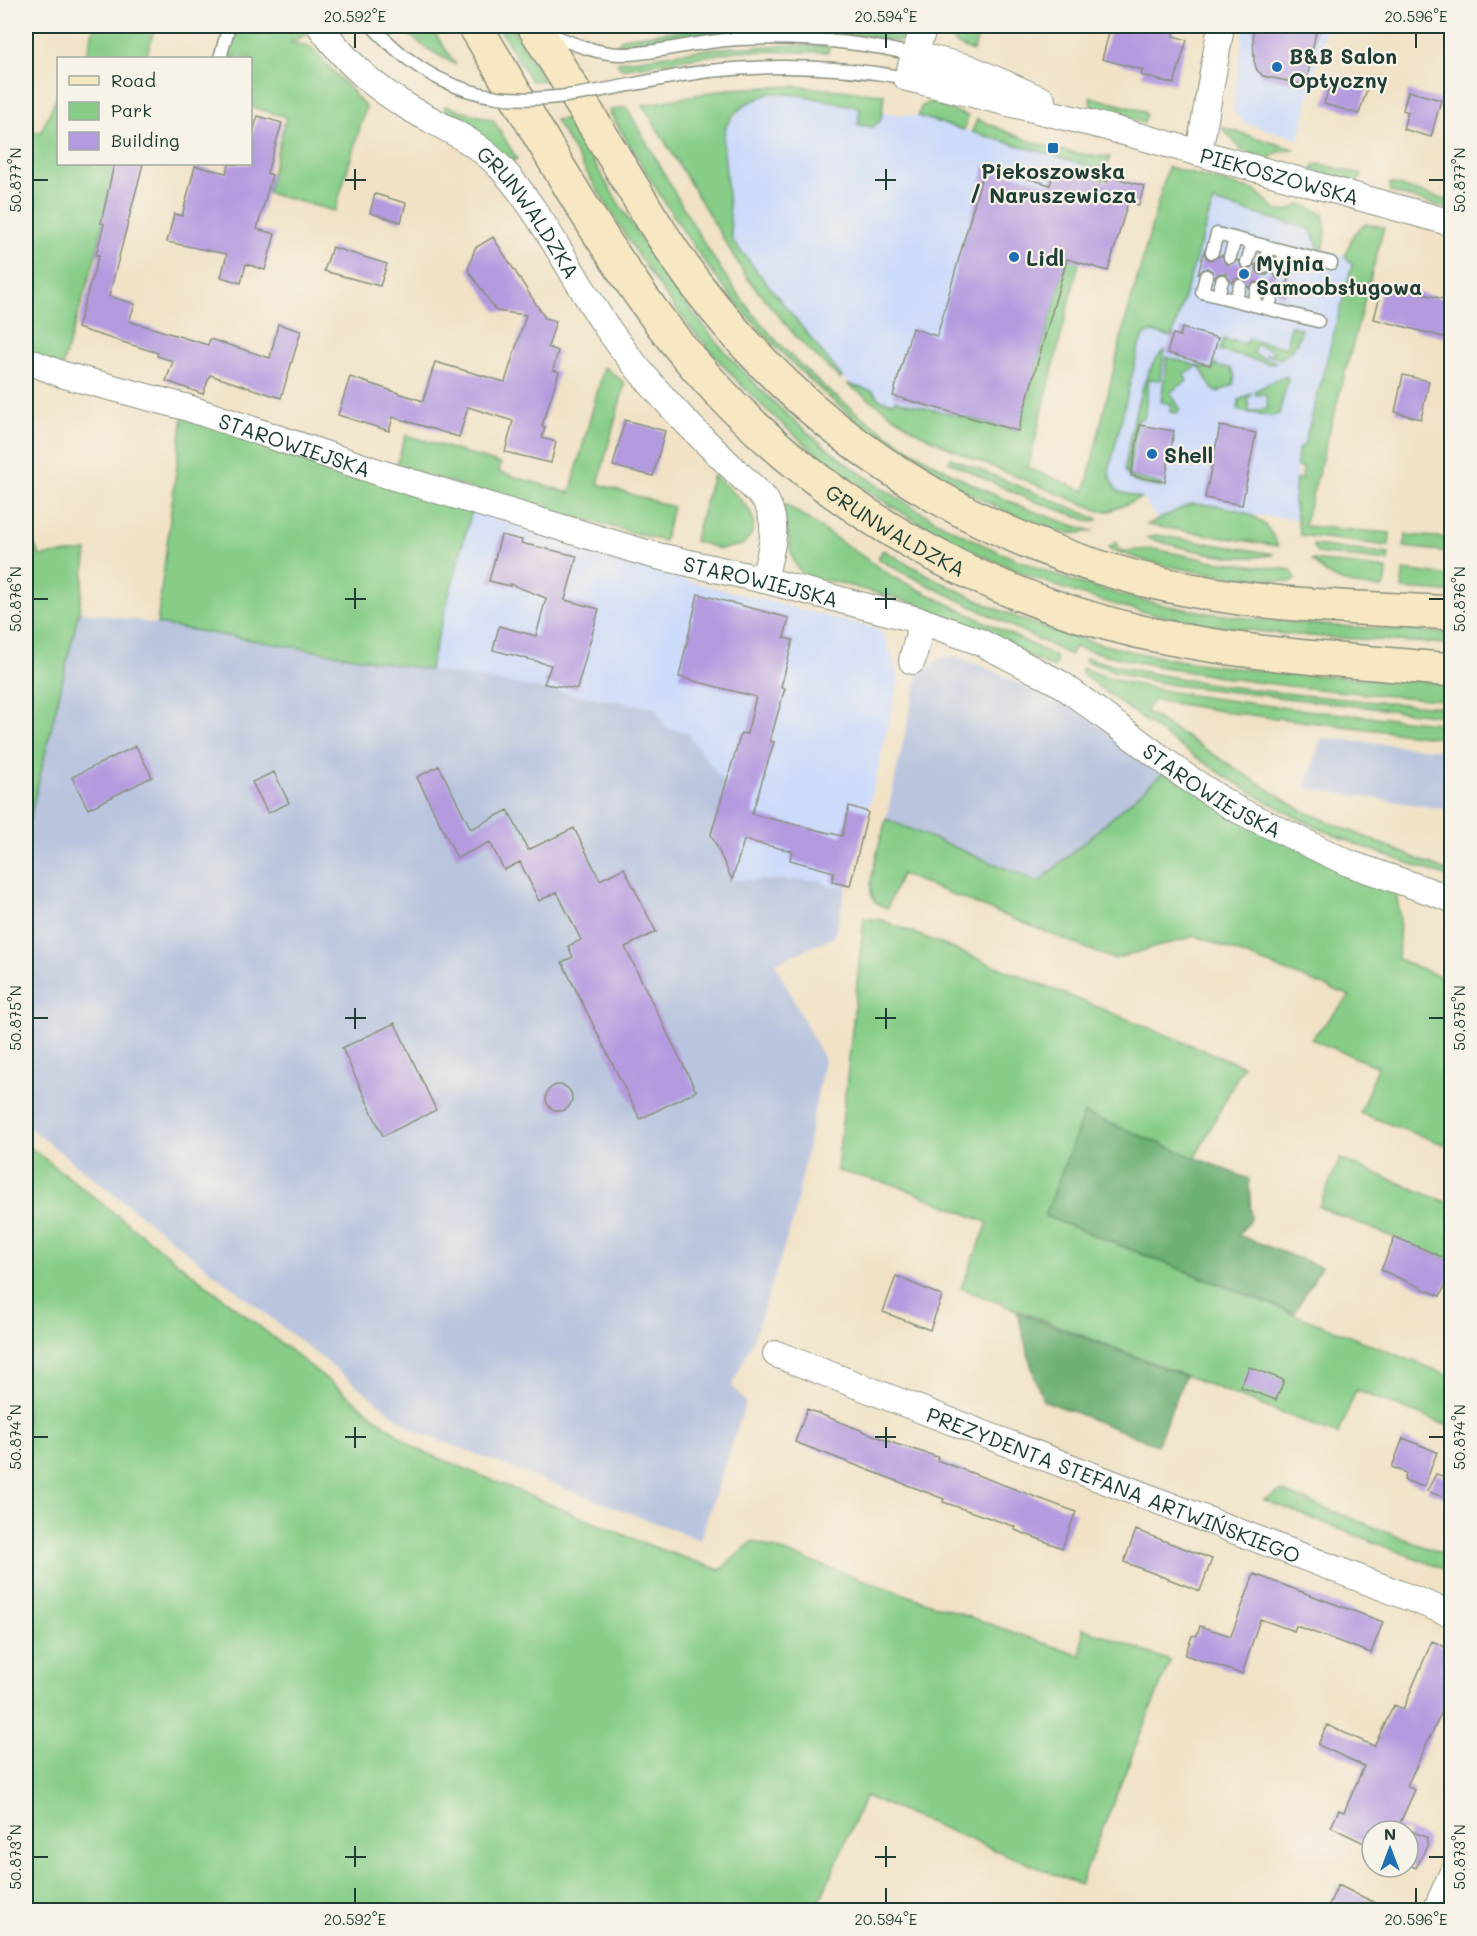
<svg xmlns="http://www.w3.org/2000/svg" width="1477" height="1936" font-family="Mali,sans-serif">
<style>
.built{fill:#cddbfa}
.industrial{fill:#b9c5de}
.green{fill:#87cd88;stroke:#53855e;stroke-width:1.5}
.forest{fill:#6db074;stroke:#467654;stroke-width:1.5}
.building{fill:#b49adf}
.lines{fill:none;stroke-linecap:round;stroke-linejoin:round}
.lane-casing{stroke:#88907d;stroke-width:15}
.street-casing{stroke:#88907d;stroke-width:28}
.secondary-casing{stroke:#88907d;stroke-width:36}
.lane{stroke:#fff;stroke-width:12}
.street{stroke:#fff;stroke-width:26}
.secondary{stroke:#f7e8c3;stroke-width:33}
.lane-bridge-casing{stroke:#88907d;stroke-width:15;stroke-linecap:butt}
.lane-bridge{stroke:#fff;stroke-width:12}
.ticks{fill:none;stroke:#1f3d34;stroke-width:2}
.poi-dot{fill:#1f6fb2;stroke:#f7f3e8;stroke-width:2}
.labels{text-anchor:middle;dominant-baseline:central;stroke-width:4.5;stroke-linejoin:round;paint-order:stroke}
.poi-label{font-size:21px;font-weight:bold;fill:#1f3d34;stroke:#f7f3e8;text-anchor:start}
.street-label{font-size:21px;fill:#1f3d34;stroke:#f7f3e8}
.neatline{fill:none;stroke:#1f3d34;stroke-width:2}
.ticks-label{font-size:15px;text-anchor:middle;fill:#1f3d34}
</style>
<rect width="100%" height="100%" fill="#f7f3e8"/>
<filter id="ink" filterUnits="userSpaceOnUse"><feTurbulence type="fractalNoise" baseFrequency=".0167" numOctaves="2"/><feDisplacementMap in="SourceGraphic" scale="12" xChannelSelector="R" yChannelSelector="G"/><feConvolveMatrix kernelMatrix="1 2 1 2 8 2 1 2 1" color-interpolation-filters="sRGB"/></filter>
<filter id="wash" filterUnits="userSpaceOnUse"><feTurbulence type="fractalNoise" baseFrequency=".008" numOctaves="4" result="noise"/><feDisplacementMap in="SourceGraphic" scale="24" xChannelSelector="R" yChannelSelector="G"/><feGaussianBlur stdDeviation="1.35" result="paint"/><feColorMatrix in="noise" values="0 0 0 0 0 0 0 0 0 0 0 0 0 0 0 0 0 1.4 0 .05"/><feComposite in="paint" operator="in"/></filter>
<g filter="url(#wash)">
<rect width="100%" height="100%" fill="#f1e2c6"/>
<path class="built" d="M1244,26H1326L1299,139L1244,123L1233,110Z
M777,92L861,108L881,120L883,113L918,116L921,107L930,102L939,103L968,116L964,130L972,132L977,119L1025,141L1080,157H1110L1079,263L1028,468L920,429L841,377L730,241L723,141L726,126L746,104Z
M1213,201L1310,229L1319,247L1345,257L1352,264L1304,447L1298,449L1294,502L1296,519L1254,515L1190,504L1158,520L1143,499L1117,491L1110,477L1109,471L1139,346L1144,336L1151,332L1172,336Z
M472,510L662,574L876,629L884,635L899,679L851,882L846,886L834,937L775,963L711,834L725,784L666,728L656,708L429,670Z"/>
<path class="industrial" d="M79,611L656,708L666,728L687,733L725,784L711,834L732,880H821L828,886H846L834,937L775,963L824,1060L794,1218L753,1340L732,1386L746,1402L700,1540L413,1430L26,1125V835Z
M956,656L998,673L1054,702L1060,697L1163,773L1039,882L886,819L920,667L930,668L940,658Z
M1321,738L1451,751V810L1306,788Z"/>
<path class="green" d="M94,26H155L146,58H86Z
M238,26H301L306,35L291,42L312,48L366,107L335,211L267,193L286,117L251,107L250,58H228Z
M398,26H430L456,65L426,48Z
M498,26H511L544,80L531,81Z
M717,26H839L907,36L898,42L821,31L763,30L617,45L622,38Z
M937,26H982L973,51C959,47 951,43 947,28L938,29Z
M794,45L829,47L828,52L738,51L621,69L617,62L715,48Z
M793,86L884,94L881,120L873,127L858,125L860,108L801,95L770,93L746,104L732,116L726,126L723,141L732,240L842,377L840,379L798,339L747,278L643,105L728,89Z
M58,94V164H116L96,255L58,380L26,366V130L41,132Z
M1090,97L1144,111L1146,115L1144,123L1091,107Z
M930,102L968,116L964,130L918,116L921,107Z
M445,106L493,120L517,159L510,162L443,115Z
M626,107C665,172 698,241 744,302C824,409 963,494 1092,531C1058,540 1023,519 993,505C882,452 786,370 712,272C674,221 642,165 609,111Z
M568,119C610,189 651,261 702,324C817,468 984,568 1164,605C1258,624 1356,627 1451,633V644C1367,639 1281,637 1198,623C1001,589 822,488 695,333C641,268 600,193 555,120Z
M977,119C1020,138 1062,156 1110,157L1079,263L1028,468L1085,491L1123,330L1168,167L1256,191L1277,211H1288L1301,204L1323,214L1326,231L1324,247L1319,248L1310,229L1213,202L1172,337L1151,332L1144,336L1139,346L1109,471L1110,477L1117,491L1141,498L1110,511H1100L966,456L919,433L847,384L873,391L879,399L893,403L895,400L1018,431L1093,167L972,132Z
M1221,127L1293,149L1276,153L1269,159L1242,150Z
M1322,164L1324,165L1362,175L1357,183L1312,170L1315,165Z
M1390,183L1451,201V209L1390,192Z
M1365,224L1384,227L1304,526L1390,533L1389,546L1300,535L1294,502L1296,479H1302L1303,468L1297,467L1298,449L1304,446L1352,265L1345,257L1353,235Z
M1290,325L1301,329C1298,344 1293,350 1280,359L1264,354L1272,355L1273,350L1256,345L1253,354L1276,362L1270,364L1220,351L1224,339L1246,344L1248,339L1284,347L1287,345Z
M1165,350L1160,380L1149,379L1144,419H1138L1128,476L1161,484V487C1146,485 1129,486 1125,469C1129,441 1141,366 1165,350Z
M1167,357L1198,366L1184,374L1187,381L1170,392L1180,409L1177,413L1170,412L1171,404L1161,402Z
M1215,363L1219,367L1230,368L1235,376L1233,385L1218,392L1213,390L1199,366L1213,370Z
M604,367L625,383L598,484L673,507L664,541L483,492L396,466L406,435L501,464L499,472L570,493Z
M1281,377H1287L1288,380L1279,414L1272,416L1240,411L1238,409L1239,400L1251,393V396L1247,397L1250,412L1268,408L1266,394L1256,395L1255,391Z
M183,415L472,510L429,670L157,624Z
M951,458L1098,519L1092,522L1026,498L949,462Z
M713,475C733,493 774,519 742,545L721,549L694,541Z
M1190,504C1226,505 1264,509 1278,546L1147,525Z
M787,505L893,577L1053,655L1057,660L1054,668L918,604L832,581C781,583 795,540 781,507Z
M26,528L40,556L87,551L79,611L26,835Z
M1156,535L1274,554C1238,564 1182,548 1147,538Z
M1406,535L1451,538V552L1404,547Z
M1116,542L1121,551L1154,549L1207,560L1291,570L1296,579L1293,582C1231,577 1165,571 1108,548Z
M1313,545L1389,554L1388,561L1317,553Z
M883,550C928,576 973,600 1021,619C1158,672 1307,675 1451,683V701C1325,691 1197,680 1075,647L1070,655L892,567L878,558Z
M1312,560L1387,569L1386,582L1382,588C1356,586 1330,583 1312,560Z
M1403,570L1450,576V592L1402,589Z
M1086,658C1204,690 1330,698 1451,708V717L1173,685L1129,676L1085,661Z
M1082,668C1130,687 1181,694 1233,701C1306,711 1379,718 1451,724V739L1234,713L1154,700L1145,711L1301,810L1451,873V878C1397,859 1341,841 1290,814C1215,775 1149,724 1082,674Z
M1163,773L1396,892L1400,918L1398,959L1451,981V1147L1360,1113L1378,1067L1311,1039L1350,996L1196,936L1113,959L901,874L887,908C880,905 875,904 872,896C867,881 882,837 886,819L1039,882Z
M864,918L882,920L1243,1066L1195,1158L1084,1114L1045,1216L1451,1376V1427L1356,1390L1338,1435L961,1288L988,1223L899,1186L837,1171Z
M26,1144L415,1448L651,1546L720,1570L753,1541L1081,1656L1083,1628L1170,1661L1080,1885L865,1796L816,1910H26Z
M1340,1159L1451,1204V1261L1319,1207Z
M1281,1491L1451,1557V1572L1264,1500Z"/>
<path class="forest" d="M1084,1113L1249,1179L1251,1219L1238,1235L1321,1267L1294,1313L1045,1216Z
M1017,1312L1185,1376L1157,1445L1043,1400C1031,1372 1026,1342 1017,1312Z"/>
<g id="blocks">
<path class="building" d="M1111,26H1176L1173,36L1187,40L1174,84L1141,75L1143,70L1102,59Z
M1253,26H1317L1306,85L1263,76L1257,70L1254,61Z
M1332,79L1367,89L1359,114L1324,104Z
M1408,91L1441,100L1431,137L1403,129L1408,112L1403,110Z
M258,116L282,123L267,173L272,175L257,229L275,234L265,270L246,264L241,283L221,277L227,254L167,242L174,214L182,216L195,166L226,173L229,164H250V140Z
M114,164H143L109,296L135,304L129,321L208,345L210,339L270,358L278,324L301,331L281,398L210,375L203,394L166,381L173,361L157,356L158,353L77,328L99,255H96L104,224L101,223Z
M985,166L1050,185L1055,167L1107,182L1109,176L1144,186L1139,205L1128,202L1108,271L1067,259L1018,431L893,396L912,328L937,336Z
M375,194L406,203L401,222L370,213Z
M493,237L545,318L556,321L548,347L558,351L553,370L559,372L542,426L545,427L542,438L556,442L551,463L505,452L513,421L468,407L459,437L393,417L389,431L338,415L350,377L423,401L435,362L505,382L526,315L496,311L468,270L475,248Z
M332,247L387,264L380,286L324,271Z
M1204,251L1206,257L1210,260L1222,255L1224,262L1228,265L1239,260L1241,267L1245,270L1256,264V270L1261,275H1267L1272,269L1277,279L1290,274L1283,298L1274,286L1265,290L1262,284L1255,282L1249,288L1242,278L1235,279L1232,283L1225,273H1219L1214,278L1212,271L1207,268L1198,274Z
M1383,284L1452,301L1444,337L1374,319Z
M1182,328L1218,338L1210,365L1167,353L1173,334L1180,336Z
M1403,375L1429,381L1421,419L1395,412Z
M625,420L665,431L653,476L613,466Z
M1140,425L1174,431L1165,482L1131,476Z
M1220,426L1256,433L1242,505L1205,498Z
M501,535L522,540L521,543L577,556L565,600L599,609L577,689L544,684L551,665L493,650L499,626L536,636L546,598L510,584V586L489,581Z
M698,594L789,618L784,638L793,640L781,687L785,688L770,741L774,742L752,814L842,836L849,806L868,812L850,886L832,882L834,872L790,860L792,851L744,840L732,880L711,834L741,733L747,734L756,697L679,677Z
M136,746L152,777L88,809L72,777Z
M439,766L471,829L508,810L528,850L574,828L600,880L624,868L656,932L625,947L696,1091L640,1119L562,962L573,957L568,946L581,940L557,892L539,901L520,862L504,870L490,842L457,858L417,777Z
M274,772L289,803L268,813L252,782Z
M395,1023L436,1110L383,1136L342,1048Z
M546 1098a13 13 0 1 1 26 0a13 13 0 1 1-26 0Z
M1395,1237L1452,1261V1272L1440,1296L1381,1270Z
M896,1276L942,1296L930,1330L883,1312Z
M1249,1367L1284,1380L1276,1400L1241,1387Z
M807,1409L896,1444L938,1457L937,1460L1076,1512L1062,1548L1015,1530L1016,1527L943,1502L944,1499L795,1442Z
M1403,1438L1437,1452L1424,1487L1404,1480L1406,1473L1392,1467Z
M1436,1474L1452,1479V1500L1427,1491Z
M1136,1530L1212,1559L1200,1591L1124,1562Z
M1254,1574L1383,1622L1371,1653L1296,1626L1294,1631L1260,1619L1242,1674L1185,1655L1192,1636L1197,1635L1200,1626L1231,1636Z
M1432,1641L1452,1650V1690L1407,1786L1415,1790L1399,1825L1427,1838V1846L1416,1868L1408,1864V1831H1372V1847L1331,1827L1339,1810L1344,1812L1364,1766L1318,1745L1327,1725L1374,1746L1394,1705L1403,1709Z
M1338,1885L1392,1911H1326Z"/>
</g>
</g>
<g filter="url(#ink)">
<use href="#blocks" fill-opacity="0" stroke="#88907d" stroke-width="1.5"/>
<g class="lines">
<g class="lane-casing">
<path id="lane" d="M548,33C573,44 599,55 627,54C665,52 702,40 740,39C800,36 857,41 916,55
M220,58L229,26
M709,71C776,64 840,66 907,78
M1212,252L1217,234L1331,263
M1230,257L1235,239
M1247,262L1253,243
M1264,267L1269,248
M1280,271L1285,252
M1206,276L1202,292L1318,321
M1218,296L1222,281
M1235,300L1240,286
M1253,305L1257,290
M1269,309L1272,294"/>
</g>
<g class="street-casing">
<g id="street">
<path id="s1" d="M320,26C346,62 374,88 413,110C443,127 476,141 500,167C541,210 573,279 608,329C653,394 709,445 765,499C781,528 770,550 764,580"/>
<path id="s2" d="M924,26L907,78L1106,127L1452,223"/>
<path d="M916,55L969,68L1042,100"/>
<path d="M1199,153L1221,26"/>
<path id="s3" d="M26,360L64,375L185,407L384,474L649,554L764,580L922,621L980,642L1061,684L1185,776L1234,808L1348,863L1452,899"/>
<path d="M912,661L922,621"/>
<path id="s4" d="M776,1354L1452,1614"/>
<path d="M1436,1910L1452,1874"/>
</g>
</g>
<g class="secondary-casing">
<g id="secondary">
<path id="s5" d="M475,26C535,125 591,230 661,323C778,478 952,588 1141,632C1242,655 1348,660 1452,670"/>
<path d="M534,26C561,71 589,115 616,160C646,210 676,261 713,306C837,461 1017,562 1213,594C1291,607 1372,608 1452,613"/>
</g>
</g>
<use href="#lane" class="lane"/>
<use href="#street" class="street"/>
<use href="#secondary" class="secondary"/>
<g class="lane-bridge-casing">
<path id="lane-bridge" d="M372,26C480,142 576,89 709,71"/>
</g>
<use href="#lane-bridge" class="lane-bridge"/>
</g>
</g>
<path class="ticks" d="M355,33V48M886,33V48M1416,33V48M355,169V190M886,169V190M33,180H48M345,180H366M875,180H896M1429,180H1444M355,588V609M886,588V609M33,599H48M345,599H366M875,599H896M1429,599H1444M355,1008V1029M886,1008V1029M33,1018H48M345,1018H366M875,1018H896M1429,1018H1444M355,1427V1448M886,1427V1448M33,1437H48M345,1437H366M875,1437H896M1429,1437H1444M355,1846V1867M886,1846V1867M33,1857H48M345,1857H366M875,1857H896M1429,1857H1444M355,1888V1903M886,1888V1903M1416,1888V1903"/>
<g class="poi-dot">
<circle cx="1277" cy="67" r="6"/>
<rect x="1047" y="142" width="12" height="12" rx="3"/>
<circle cx="1014" cy="257" r="6"/>
<circle cx="1244" cy="274" r="6"/>
<circle cx="1152" cy="454" r="6"/>
</g>
<g class="labels">
<g class="poi-label">
<text x="1289" y="55">B&amp;B Salon<tspan x="1289" dy="24">Optyczny</tspan></text>
<text x="1053" y="170" text-anchor="middle">Piekoszowska<tspan x="1053" dy="24">/ Naruszewicza</tspan></text>
<text x="1026" y="257">Lidl</text>
<text x="1256" y="262">Myjnia<tspan x="1256" dy="24">Samoobsługowa</tspan></text>
<text x="1164" y="454">Shell</text>
</g>
<g class="street-label">
<text stroke="none"><textPath href="#s2" startOffset="440">PIEKOSZOWSKA</textPath></text>
<text stroke="none"><textPath href="#s1" startOffset="284">GRUNWALDZKA</textPath></text>
<text stroke="none"><textPath href="#s3" startOffset="282">STAROWIEJSKA</textPath></text>
<text stroke="none"><textPath href="#s5" startOffset="666">GRUNWALDZKA</textPath></text>
<text stroke="none"><textPath href="#s3" startOffset="768">STAROWIEJSKA</textPath></text>
<text stroke="none"><textPath href="#s3" startOffset="1272">STAROWIEJSKA</textPath></text>
<text stroke="none"><textPath href="#s4" startOffset="362">PREZYDENTA STEFANA ARTWIŃSKIEGO</textPath></text>
</g>
</g>
<rect width="1477" height="1936" fill="none" stroke="#f7f3e8" stroke-width="66"/>
<rect x="57" y="57" width="195" height="108" fill="#f7f3e8" stroke="#a1aaa0" stroke-width="1.5"/>
<rect x="69" y="76" width="30" height="9" fill="#f7e8c3" stroke="#a1aaa0" stroke-width="1.5"/>
<text x="111" y="87" font-size="18" fill="#1f3d34">Road</text>
<rect x="69" y="102" width="30" height="18" fill="#87cd88" stroke="#a1aaa0" stroke-width="1.5"/>
<text x="111" y="117" font-size="18" fill="#1f3d34">Park</text>
<rect x="69" y="132" width="30" height="18" fill="#b49adf" stroke="#a1aaa0" stroke-width="1.5"/>
<text x="111" y="147" font-size="18" fill="#1f3d34">Building</text>
<g transform="translate(1390 1849)"><circle r="28" fill="#f7f3e8" stroke="#a1aaa0" stroke-width="1.5"/>
<path d="M0-4.5L10 22L0 15L-10 22Z" fill="#1f6fb2"/>
<text y="-9" font-size="16" font-weight="bold" text-anchor="middle" fill="#1f3d34">N</text>
</g>
<rect x="33" y="33" width="1411" height="1870" class="neatline"/>
<g class="ticks-label">
<text x="355" y="22">20.592°E</text>
<text x="886" y="22">20.594°E</text>
<text x="1416" y="22">20.596°E</text>
<text transform="translate(16 180) rotate(-90)" y="5">50.877°N</text>
<text transform="translate(1460 180) rotate(-90)" y="5">50.877°N</text>
<text transform="translate(16 599) rotate(-90)" y="5">50.876°N</text>
<text transform="translate(1460 599) rotate(-90)" y="5">50.876°N</text>
<text transform="translate(16 1018) rotate(-90)" y="5">50.875°N</text>
<text transform="translate(1460 1018) rotate(-90)" y="5">50.875°N</text>
<text transform="translate(16 1437) rotate(-90)" y="5">50.874°N</text>
<text transform="translate(1460 1437) rotate(-90)" y="5">50.874°N</text>
<text transform="translate(16 1857) rotate(-90)" y="5">50.873°N</text>
<text transform="translate(1460 1857) rotate(-90)" y="5">50.873°N</text>
<text x="355" y="1925">20.592°E</text>
<text x="886" y="1925">20.594°E</text>
<text x="1416" y="1925">20.596°E</text>
</g>
</svg>
